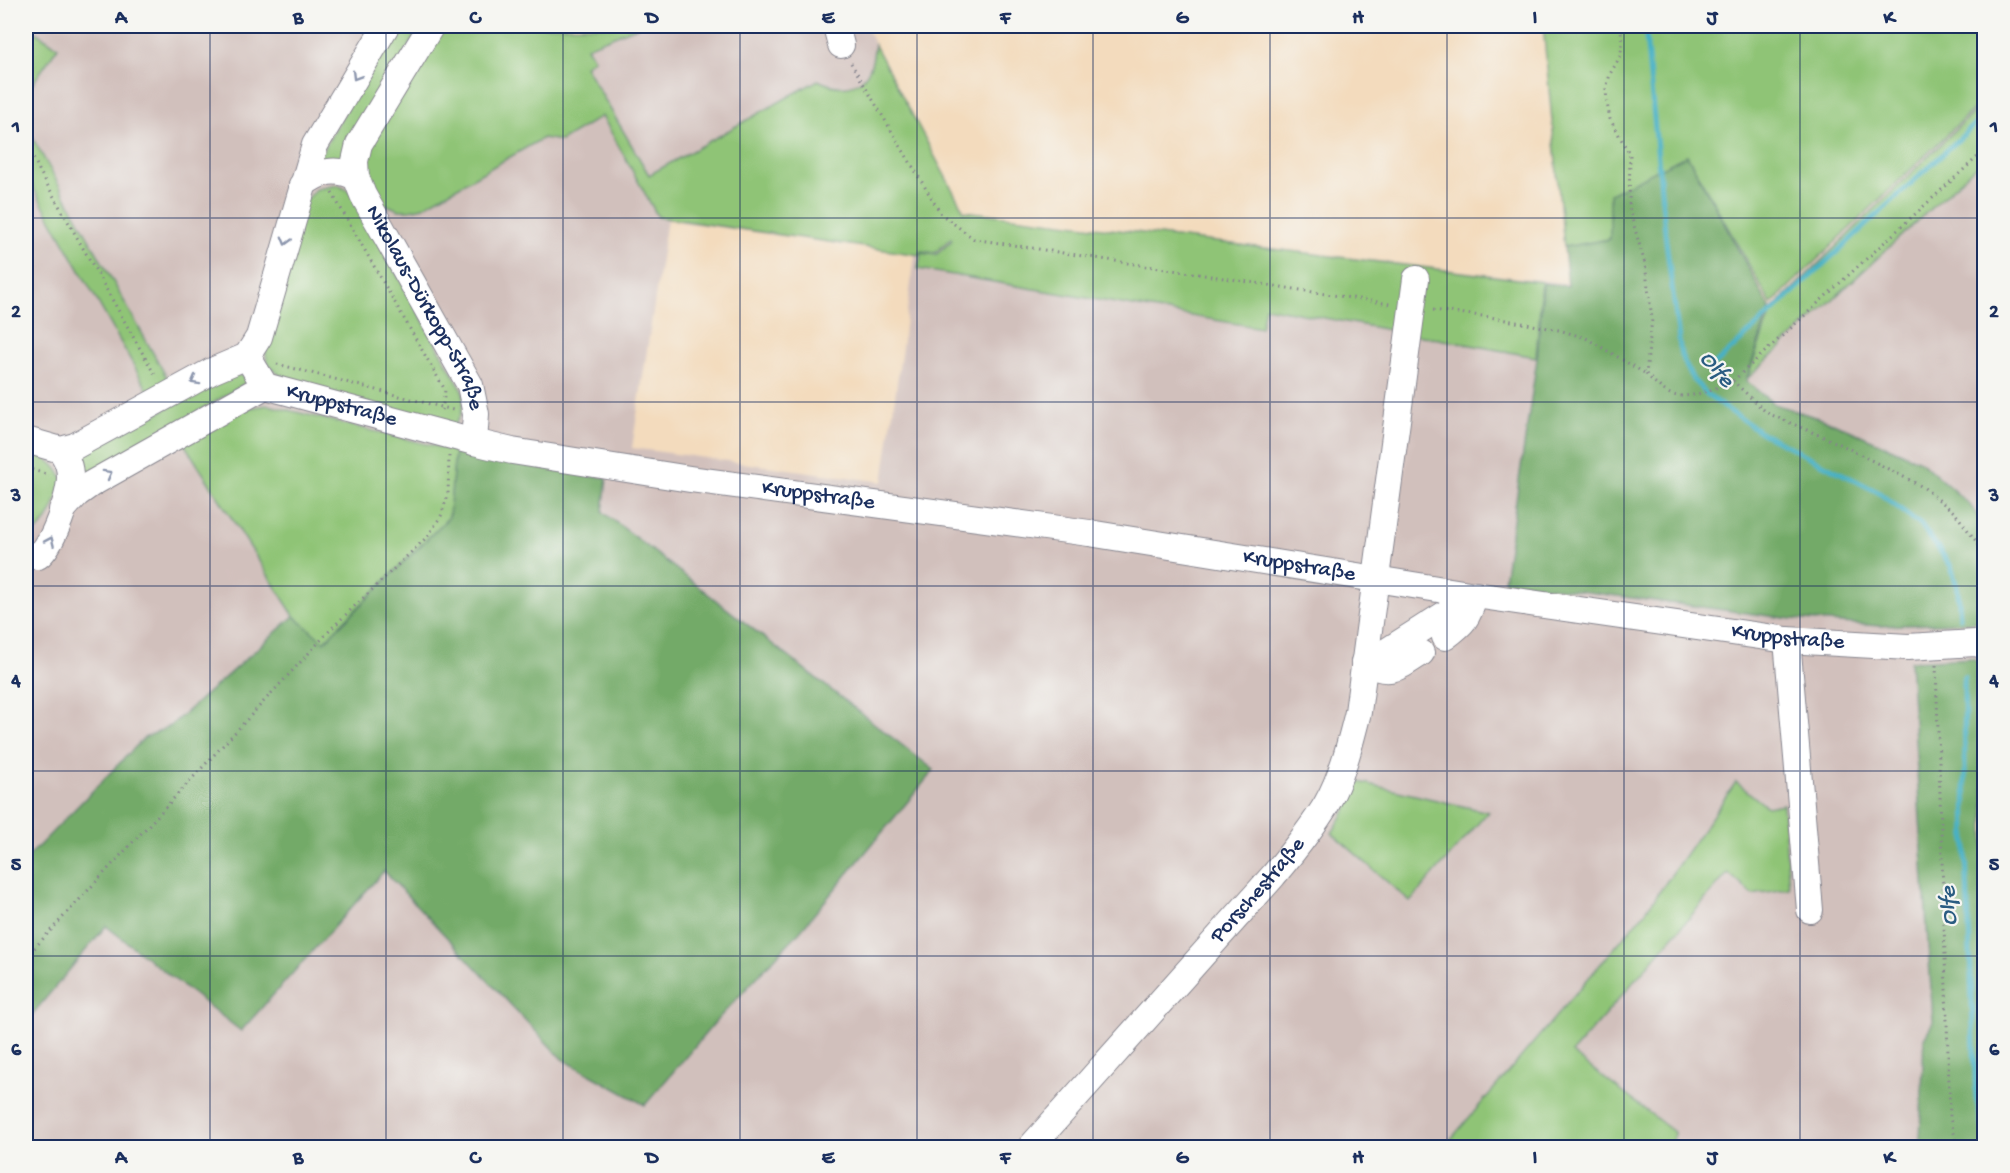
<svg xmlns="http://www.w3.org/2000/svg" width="2010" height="1173" font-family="'Gochi Hand',sans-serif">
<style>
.industrial{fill:#d1c0bc;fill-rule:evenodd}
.green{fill:#8fc476;stroke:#557a6a;stroke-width:1.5}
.forest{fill:#73aa67;stroke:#476c62;stroke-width:1.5}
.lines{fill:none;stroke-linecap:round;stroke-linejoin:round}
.stream{stroke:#47b1c6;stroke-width:5}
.minor-casing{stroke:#87858e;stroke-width:28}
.path{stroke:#87858e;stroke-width:3;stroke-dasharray:1.5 4.5;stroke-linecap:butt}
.minor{stroke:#fff;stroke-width:26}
.oneway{stroke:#8d97ae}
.grid{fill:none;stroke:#1b2f5e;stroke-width:1.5;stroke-opacity:0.55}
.labels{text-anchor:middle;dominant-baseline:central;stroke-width:4.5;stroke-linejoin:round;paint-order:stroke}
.street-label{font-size:22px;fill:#1b2f5e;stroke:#f6f6f2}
.water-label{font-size:24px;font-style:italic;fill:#2a5c82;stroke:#f6f6f2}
.neatline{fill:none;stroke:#1b2f5e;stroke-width:2}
.grid-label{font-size:20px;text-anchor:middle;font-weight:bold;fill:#1b2f5e}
</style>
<rect width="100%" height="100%" fill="#f6f6f2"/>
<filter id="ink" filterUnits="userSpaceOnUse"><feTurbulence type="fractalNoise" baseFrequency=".0167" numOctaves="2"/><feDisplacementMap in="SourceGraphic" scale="12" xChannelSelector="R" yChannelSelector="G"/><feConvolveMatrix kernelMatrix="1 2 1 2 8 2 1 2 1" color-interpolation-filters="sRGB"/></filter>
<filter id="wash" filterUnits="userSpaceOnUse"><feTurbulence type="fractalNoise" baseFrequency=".008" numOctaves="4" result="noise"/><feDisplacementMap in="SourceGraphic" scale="24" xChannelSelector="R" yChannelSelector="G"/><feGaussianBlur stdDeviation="1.35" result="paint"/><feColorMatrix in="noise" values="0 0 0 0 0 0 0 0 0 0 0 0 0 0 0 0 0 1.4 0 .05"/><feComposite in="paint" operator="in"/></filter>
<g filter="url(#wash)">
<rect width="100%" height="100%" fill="#f3dbbd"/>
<path class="industrial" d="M26,26H865L964,211L1770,308L1984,100V1147H26ZM667,220L915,255L883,482L632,448Z"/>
<path class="green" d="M26,26L58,47L26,93Z
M393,26H421L339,164L316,163Z
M436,26H639L587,47L594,59L585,66L649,175L818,80C836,89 858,91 869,70C873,63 873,53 875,45L964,211L1542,282L1536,357L1265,307L1261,328L918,269L921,253L936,255L952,240L951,238L935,253L920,251L919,255L658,217L602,116L561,141L543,138L423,207L410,210H399L380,202L364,175L365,157Z
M1543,26H1984V99L1771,304L1687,155L1610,239L1564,247Z
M1984,102V159L1747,379L1772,309Z
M26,126L171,385L151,396L26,175Z
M338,185L351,192L463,392C464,407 462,416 452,428L287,380C268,368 265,364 265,342L305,201L317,189Z
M232,374L248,377L249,381L91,478L79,473L74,457Z
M268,405L455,451L449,517L323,642L294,616L183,442L240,409Z
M26,450C43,456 57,463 63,480C54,505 51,525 26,538Z
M1355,781L1488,812L1410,902L1332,833L1347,808Z
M1736,782L1767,807L1783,804L1789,888L1753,895L1728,873L1572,1053L1674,1132L1673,1142L1668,1148L1444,1147L1646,911Z"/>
<path class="forest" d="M1687,155L1770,308L1746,381L1774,404L1831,422L1920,461L1970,505L1984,525V622L1879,626L1792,619L1504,581L1537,359L1543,283L1568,286L1564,247L1610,239V194Z
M455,451L607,478L603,512L934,770L800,931L717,1020L645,1105L562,1059L384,871L241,1031L106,926L26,1022V859L144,738L170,726L294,616L324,642L449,517Z
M1973,658L1984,667V1147H1924L1920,1141L1924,1038L1933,1022L1910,661Z"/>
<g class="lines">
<path class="stream" d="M1645,26L1666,241L1681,355L1693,380L1711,398L1762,433L1878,492L1922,526L1951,566L1958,591L1960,617
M1709,370L1984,116
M1964,677L1966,853L1976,1098L1984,1132"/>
</g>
</g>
<g filter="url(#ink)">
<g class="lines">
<g class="minor-casing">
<g id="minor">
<path id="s1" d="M431,26L359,144L355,161L356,177L363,195L470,385L476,414L474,442"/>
<path d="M836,26L841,45"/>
<path d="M302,185C320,171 335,167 356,177"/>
<path id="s2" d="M247,356L265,386L474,442L512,451L690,479L1089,533L1475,595L1787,640L1908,647L1975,643L1984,645"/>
<path d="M26,440L61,450L75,446L212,371L247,356L259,337L315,145L386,26"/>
<path d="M62,510L77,494L91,484L265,386"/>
<path d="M26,555L38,556C53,546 70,495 70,477C70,466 67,460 61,450"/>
<path d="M1787,640L1810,910"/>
<path d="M1421,653C1398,668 1390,676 1364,662L1384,653L1475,595C1468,618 1464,623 1445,637"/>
<path id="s3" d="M1030,1148L1273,876C1291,854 1311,830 1326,805C1342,777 1350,744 1358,712L1416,279"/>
</g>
</g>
<path class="path" d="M1621,26L1622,47L1620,57L1610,74L1606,89L1607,103L1610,119L1630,155L1629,208L1645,264L1652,319L1646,374C1653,381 1660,388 1668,393C1687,402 1715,388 1733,381L1767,413L1840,444L1923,487L1955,513L1976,541L1984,560
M851,63L941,214L974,239L1390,304
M26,142L40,172L156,377
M332,193L445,390L442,411
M1433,310L1490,317L1559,330L1586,338L1646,374
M277,364L453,410
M1733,381L1984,151
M26,468L49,475
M1936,665L1950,1118L1958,1148
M26,957L334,626L428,536L441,516L448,494L449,456"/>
<use href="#minor" class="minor"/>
</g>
<defs><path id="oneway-chevron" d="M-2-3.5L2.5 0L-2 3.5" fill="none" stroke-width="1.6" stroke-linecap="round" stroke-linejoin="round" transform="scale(1.5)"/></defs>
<g class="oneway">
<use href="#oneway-chevron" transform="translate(356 76) rotate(121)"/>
<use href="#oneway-chevron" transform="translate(286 241) rotate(106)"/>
<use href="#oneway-chevron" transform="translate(195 381) rotate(151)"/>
<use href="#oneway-chevron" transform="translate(108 474) rotate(-29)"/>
<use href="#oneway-chevron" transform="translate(50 541) rotate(-66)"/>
</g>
</g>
<path class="grid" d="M210,26V1148M386,26V1148M563,26V1148M740,26V1148M917,26V1148M1093,26V1148M1270,26V1148M1447,26V1148M1624,26V1148M1800,26V1148M26,218H1984M26,402H1984M26,586H1984M26,771H1984M26,956H1984"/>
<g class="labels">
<g class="street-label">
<text stroke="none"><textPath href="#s1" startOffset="320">Nikolaus-Dürkopp-Straße</textPath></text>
<text stroke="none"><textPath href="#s2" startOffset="114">Kruppstraße</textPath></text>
<text stroke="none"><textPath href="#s2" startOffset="600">Kruppstraße</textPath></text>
<text stroke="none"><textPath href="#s2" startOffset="1086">Kruppstraße</textPath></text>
<text stroke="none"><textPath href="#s2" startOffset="1580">Kruppstraße</textPath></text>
<text stroke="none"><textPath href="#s3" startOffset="344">Porschestraße</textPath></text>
</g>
<g class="water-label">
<text transform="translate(1716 370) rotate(50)">Olfe</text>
<text transform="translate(1950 906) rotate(-92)">Olfe</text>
</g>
</g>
<rect width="2010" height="1173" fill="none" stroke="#f6f6f2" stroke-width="66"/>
<rect x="33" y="33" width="1944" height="1107" class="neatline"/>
<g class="grid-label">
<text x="121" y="23">A</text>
<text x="298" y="23">B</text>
<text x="475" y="23">C</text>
<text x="652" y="23">D</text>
<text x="828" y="23">E</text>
<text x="1005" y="23">F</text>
<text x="1182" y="23">G</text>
<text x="1358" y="23">H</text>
<text x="1535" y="23">I</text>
<text x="1712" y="23">J</text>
<text x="1889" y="23">K</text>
<text x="16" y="132">1</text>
<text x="1994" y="132">1</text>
<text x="16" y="317">2</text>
<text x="1994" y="317">2</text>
<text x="16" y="501">3</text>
<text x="1994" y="501">3</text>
<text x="16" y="686">4</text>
<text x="1994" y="686">4</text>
<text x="16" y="870">5</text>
<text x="1994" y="870">5</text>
<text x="16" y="1055">6</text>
<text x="1994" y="1055">6</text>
<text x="121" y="1163">A</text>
<text x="298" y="1163">B</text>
<text x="475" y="1163">C</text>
<text x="652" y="1163">D</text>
<text x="828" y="1163">E</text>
<text x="1005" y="1163">F</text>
<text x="1182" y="1163">G</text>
<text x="1358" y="1163">H</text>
<text x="1535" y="1163">I</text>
<text x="1712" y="1163">J</text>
<text x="1889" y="1163">K</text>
</g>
</svg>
